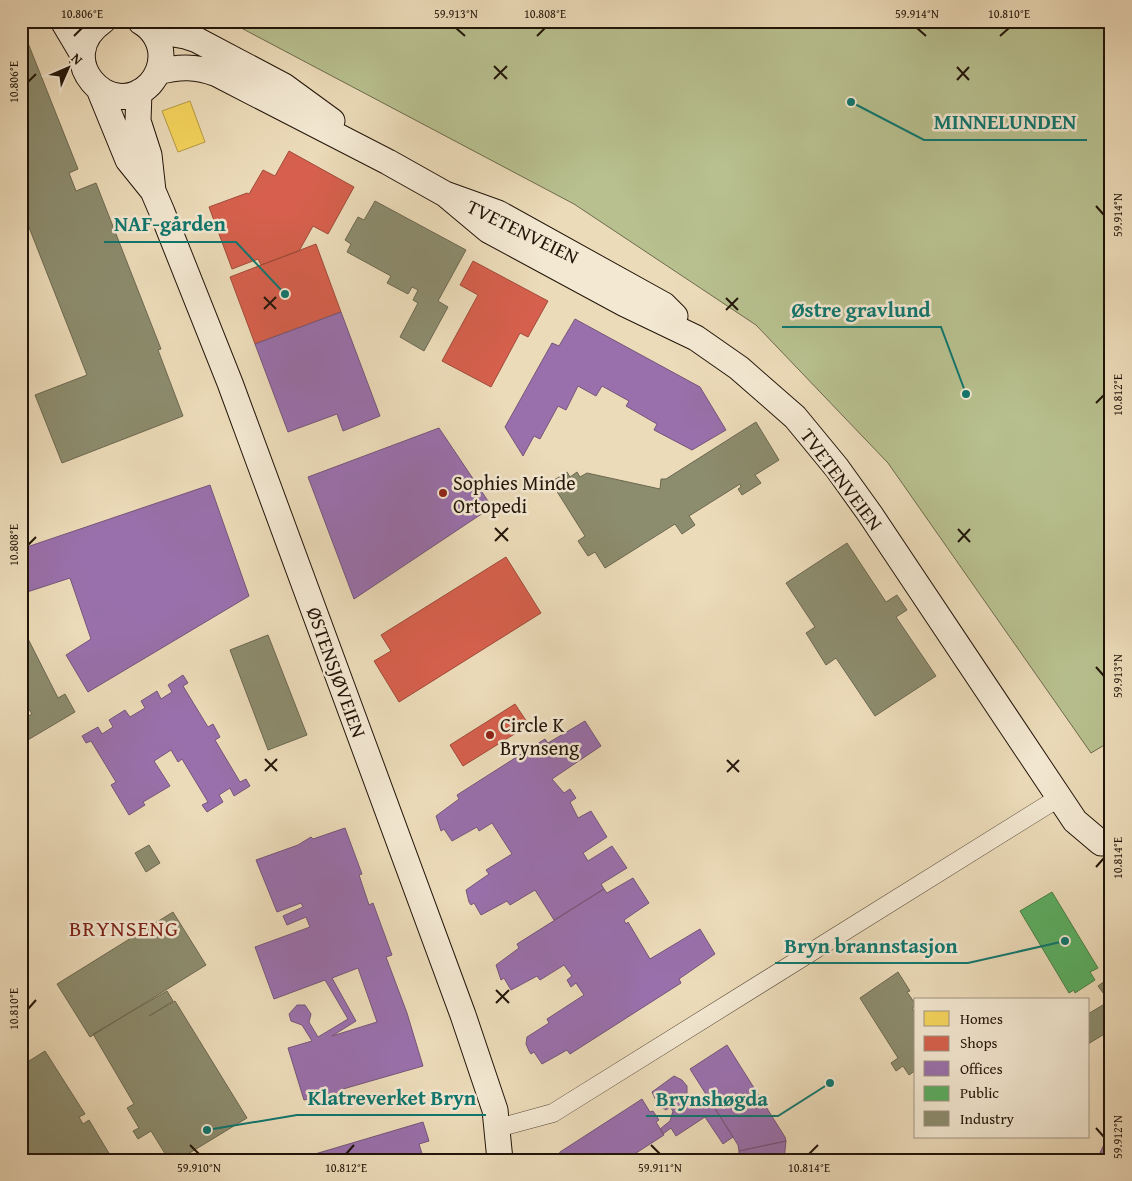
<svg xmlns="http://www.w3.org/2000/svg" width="1132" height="1181" font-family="'Gentium Book Plus',serif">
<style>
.green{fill:#b8c08f;stroke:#6d6a4c}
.homes{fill:#f6d55c;stroke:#b69b43}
.shops{fill:#d6604d;stroke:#a04a39}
.offices{fill:#9970ab;stroke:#75557a;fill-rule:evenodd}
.public{fill:#5aae61;stroke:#498047}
.industry{fill:#8c8c6e;stroke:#6c6850}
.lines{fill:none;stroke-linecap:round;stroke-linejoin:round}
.street-casing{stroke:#544635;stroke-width:19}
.secondary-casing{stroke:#221509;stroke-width:27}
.street{stroke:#f3e8d2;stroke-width:18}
.secondary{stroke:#f3e8d2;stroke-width:25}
.ticks{fill:none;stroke:#221509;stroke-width:2}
.poi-dot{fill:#8f2418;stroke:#f3e8d2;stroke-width:2}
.labels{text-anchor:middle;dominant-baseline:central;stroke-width:5;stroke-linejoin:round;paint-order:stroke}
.street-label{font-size:20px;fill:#221509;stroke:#f3e8d2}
.poi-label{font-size:20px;fill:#221509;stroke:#f3e8d2;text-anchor:start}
.quarter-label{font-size:22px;letter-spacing:1px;fill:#7a1f14;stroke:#f3e8d2}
.leader{fill:none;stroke:#0f766e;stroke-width:2}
.callout-dot{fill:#0f766e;stroke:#f3e8d2;stroke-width:2}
.callout-label{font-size:21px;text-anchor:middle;font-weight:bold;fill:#0f766e;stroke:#f3e8d2;stroke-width:5;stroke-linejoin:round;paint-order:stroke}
.neatline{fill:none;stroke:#221509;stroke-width:2}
.ticks-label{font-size:12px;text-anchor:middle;fill:#221509}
</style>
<rect width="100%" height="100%" fill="#ecdbb9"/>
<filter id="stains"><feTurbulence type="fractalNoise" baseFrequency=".004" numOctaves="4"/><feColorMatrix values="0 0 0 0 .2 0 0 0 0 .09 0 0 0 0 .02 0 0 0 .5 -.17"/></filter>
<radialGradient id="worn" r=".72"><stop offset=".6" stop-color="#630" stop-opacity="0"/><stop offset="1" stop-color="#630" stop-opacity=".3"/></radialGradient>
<path class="green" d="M228,21H1111V741L1091,753L888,463L756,325L574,204Z"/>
<path class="homes" d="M190,101L205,142L178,152L162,111Z"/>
<path class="shops" d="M289,151L354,187L328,234L313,226L299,251L261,265L258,259L232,269L209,207L247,193L249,194L263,170L275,176Z
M316,244L341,312L255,344L230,277Z
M473,261L548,301L528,337L520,333L491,387L442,361L478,295L460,285Z
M506,557L541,613L399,702L374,661L391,651L381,635Z
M515,704L529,725L463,766L450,745Z"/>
<path class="offices" d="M341,312L380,416L343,431L337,414L288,432L255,344Z
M575,319L700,387L726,430L692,450L654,430L657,424L626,406L629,401L602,386L596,396L578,386L566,410L558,406L540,439L534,436L523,456L505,427L552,343L559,346Z
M439,428L492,507L354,599L308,477Z
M210,485L249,596L88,692L66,655L91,639L70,578L21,594V580L27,578L21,561V549Z
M183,675L188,683L183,686L208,727L213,724L220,737L215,740L240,782L246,779L250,786L234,796L230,788L219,795L223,802L207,812L202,805L208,802L182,759L178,762L171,750L154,761L170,786L143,802L145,805L129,815L111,785L116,782L91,741L86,743L82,736L98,727L102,734L113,727L109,720L125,710L130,717L145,708L141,701L157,691L161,699L172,692L168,685Z
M585,721L601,746L552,779L564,793L570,789L576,798L570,802L578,818L591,811L607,837L583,853L588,861L612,846L627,868L601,884L604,889L554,920L535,890L510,905L507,901L481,915L474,903L471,905L469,902L466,890L489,874L486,870L512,854L492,823L479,831L477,827L452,841L444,829L441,831L436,816L459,799L457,795L545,739L548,743Z
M345,828L362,874L359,875L369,905L373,903L392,955L386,957L407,1013L423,1066L343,1089L346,1099L325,1105L322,1095L304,1100L288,1048L312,1041L302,1025L291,1021L289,1014L297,1005H305L311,1014L309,1022L318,1037L348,1019L325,980L274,999L255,947L310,927L306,917L287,925L283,916L303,907L301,903L277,912L256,860L298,845L311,837L313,839ZM358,968L377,1022L332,1036L356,1021L332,978Z
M633,878L649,903L624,920L626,924L628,922L650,959L700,929L715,954L679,979L681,983L570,1054L567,1050L542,1064L534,1052L531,1054L529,1051L526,1044L527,1037L549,1023L547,1019L584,995L576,983L571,987L567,980L572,976L564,965L540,980L537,976L511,990L504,978L501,980L496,965L519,948L517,944L604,889L607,893Z
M727,1045L785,1137L786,1141L739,1151L738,1145L690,1069Z
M674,1076L682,1080L687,1086V1096L684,1098L687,1102L696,1104L708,1097L733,1137L723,1144L705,1117L676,1136L671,1128L663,1134L660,1129L670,1121L673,1111L670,1107L666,1110L658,1105L652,1092Z
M642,1099L650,1112L653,1111L659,1120L656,1122L664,1135L633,1155L636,1160H564L559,1155L560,1152Z
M423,1122L429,1141L419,1144L424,1160H316L315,1154Z
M1111,1130V1160H1104L1098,1157Z
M786,1141L784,1160H739V1151Z"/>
<path class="public" d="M1052,892L1098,968L1090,972L1095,980L1075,993L1074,990L1069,993L1020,911Z"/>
<path class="industry" d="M26,38L78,169L69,173L76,191L96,183L161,349L158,350L183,416L62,463L35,395L87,375L23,212L21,213V40Z
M375,201L466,250L438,301L448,307L424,351L400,337L418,303L413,300L418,290L412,287L408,294L387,283L391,276L347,252L351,244L345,240L358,217L364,220Z
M756,422L779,460L755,475L761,483L742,495L738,489L741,487L740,484L689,516L695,525L682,534L675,524L605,568L595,552L588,556L578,541L585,536L551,482L567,472L570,477L577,472L580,477L587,473L660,489L661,479H666Z
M847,543L886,602L897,595L907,610L896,617L936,676L875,716L836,658L826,665L806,633L815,627L786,583Z
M21,625L58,698L65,694L75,712L21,744V720L32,714L24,702L21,703Z
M268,635L307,735L268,750L230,650Z
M149,845L160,863L146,872L135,853Z
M173,912L206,965L90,1037L57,984Z
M1111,968V1000L1109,1001L1098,986L1108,979L1104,972Z
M898,972L910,991L907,992L916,1005L912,1008L916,1014V1070L909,1075L903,1066L896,1071L891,1063L898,1058L860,998Z
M167,991L173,1001L149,1016L175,1001L247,1118L178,1160H169L151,1131L138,1139L133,1131L139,1128L127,1108L134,1104L93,1034Z
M1111,1000V1030L1088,1044V1014Z
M45,1051L85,1114L79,1117L83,1124L89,1120L110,1155L106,1157L108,1160H21V1066Z"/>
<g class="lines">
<g class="street-casing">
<path id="street" d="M498,1128L553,1113L1060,797"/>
</g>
<g class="secondary-casing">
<path id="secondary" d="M63,21L82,53
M103,21C50,58 111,124 150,84C157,76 161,66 161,56C161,42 153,29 141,22
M151,30L185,36L197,40L284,86L332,121
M158,72C179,66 197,66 217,74L388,162L445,194L498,213L664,305L675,316
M99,89L128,160L153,191L162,212L230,383L463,1015L495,1110L500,1160
M139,92L138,121L149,155L153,191
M445,194L488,230L625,304L696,338L739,368L795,417L837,468L870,514L1075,821L1101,843"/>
</g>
<use href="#street" class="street"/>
<use href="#secondary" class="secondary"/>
</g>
<path class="ticks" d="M456,28L465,36M917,28L926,36M74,36L82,28M537,36L545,28M1000,36L1009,28M494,66L507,79M957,67L969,80M494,79L507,66M957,80L969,67M28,82L36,74M1096,206L1104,215M264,297L276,309M726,298L738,310M264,309L276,297M726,310L738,298M1096,403L1104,395M495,528L508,541M958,529L970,542M495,541L508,528M958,542L970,529M28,545L36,537M1096,667L1104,676M265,759L277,771M727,760L739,772M265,771L277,759M727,772L739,760M1096,867L1104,858M496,990L509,1003M496,1003L509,990M28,1009L36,1000M1096,1128L1104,1137M190,1145L199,1154M651,1145L660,1154M346,1154L354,1145M809,1154L818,1145"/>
<g class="poi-dot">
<circle cx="443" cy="493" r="5"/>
<circle cx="490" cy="735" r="5"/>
</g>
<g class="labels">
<g class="street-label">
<text transform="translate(523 231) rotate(26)">TVETENVEIEN</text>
<text transform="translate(842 479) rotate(53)">TVETENVEIEN</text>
<text transform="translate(337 672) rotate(70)">ØSTENSJØVEIEN</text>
</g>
<g class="poi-label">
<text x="453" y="482">Sophies Minde<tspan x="453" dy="23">Ortopedi</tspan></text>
<text x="500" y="724">Circle K<tspan x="500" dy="23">Brynseng</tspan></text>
</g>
<g class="quarter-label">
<text x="124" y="928">BRYNSENG</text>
</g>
</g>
<path class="leader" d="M851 102L924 140H1087M285 294L236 242H104M966 394L941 327H782M1065 941L968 963H775M207 1130L297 1115H486M830 1083L778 1116H646"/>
<g class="callout-dot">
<circle cx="851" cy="102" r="5"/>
<circle cx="285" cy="294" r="5"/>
<circle cx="966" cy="394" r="5"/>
<circle cx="1065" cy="941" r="5"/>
<circle cx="207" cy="1130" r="5"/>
<circle cx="830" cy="1083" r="5"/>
</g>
<g class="callout-label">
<text x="1005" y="129">MINNELUNDEN</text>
<text x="170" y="231">NAF-gården</text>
<text x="861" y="317">Østre gravlund</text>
<text x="871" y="953">Bryn brannstasjon</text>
<text x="392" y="1105">Klatreverket Bryn</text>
<text x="712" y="1106">Brynshøgda</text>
</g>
<rect width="1132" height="1181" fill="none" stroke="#ecdbb9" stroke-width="55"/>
<rect x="914" y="998" width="175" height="140" fill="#f3e8d2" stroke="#9f9482"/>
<rect x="924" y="1011" width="25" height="15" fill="#f6d55c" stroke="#9f9482"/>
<text x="960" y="1024" font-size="15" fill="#221509">Homes</text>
<rect x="924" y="1036" width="25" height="15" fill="#d6604d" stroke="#9f9482"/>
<text x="960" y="1048" font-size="15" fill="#221509">Shops</text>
<rect x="924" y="1061" width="25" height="15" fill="#9970ab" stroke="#9f9482"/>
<text x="960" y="1074" font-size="15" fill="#221509">Offices</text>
<rect x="924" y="1086" width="25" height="15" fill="#5aae61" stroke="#9f9482"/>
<text x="960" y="1098" font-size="15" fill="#221509">Public</text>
<rect x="924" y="1111" width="25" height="15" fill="#8c8c6e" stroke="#9f9482"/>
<text x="960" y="1124" font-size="15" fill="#221509">Industry</text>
<g transform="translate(68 68) rotate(45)" stroke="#f3e8d2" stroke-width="4" paint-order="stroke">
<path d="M0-4L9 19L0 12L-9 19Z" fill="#221509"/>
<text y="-8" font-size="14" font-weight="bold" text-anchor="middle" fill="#221509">N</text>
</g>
<rect x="28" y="28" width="1076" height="1126" class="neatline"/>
<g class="ticks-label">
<text x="82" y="18">10.806°E</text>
<text x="456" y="18">59.913°N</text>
<text x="545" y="18">10.808°E</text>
<text x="917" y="18">59.914°N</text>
<text x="1009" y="18">10.810°E</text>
<text transform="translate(14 82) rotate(-90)" y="4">10.806°E</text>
<text transform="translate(1118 215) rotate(-90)" y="4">59.914°N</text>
<text transform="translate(1118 395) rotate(-90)" y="4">10.812°E</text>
<text transform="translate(14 545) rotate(-90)" y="4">10.808°E</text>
<text transform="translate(1118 676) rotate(-90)" y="4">59.913°N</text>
<text transform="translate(1118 858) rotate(-90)" y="4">10.814°E</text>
<text transform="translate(14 1009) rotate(-90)" y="4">10.810°E</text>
<text transform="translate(1118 1137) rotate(-90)" y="4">59.912°N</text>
<text x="199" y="1172">59.910°N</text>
<text x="346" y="1172">10.812°E</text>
<text x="660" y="1172">59.911°N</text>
<text x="809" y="1172">10.814°E</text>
</g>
<rect width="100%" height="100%" filter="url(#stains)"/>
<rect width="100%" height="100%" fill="url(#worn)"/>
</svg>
